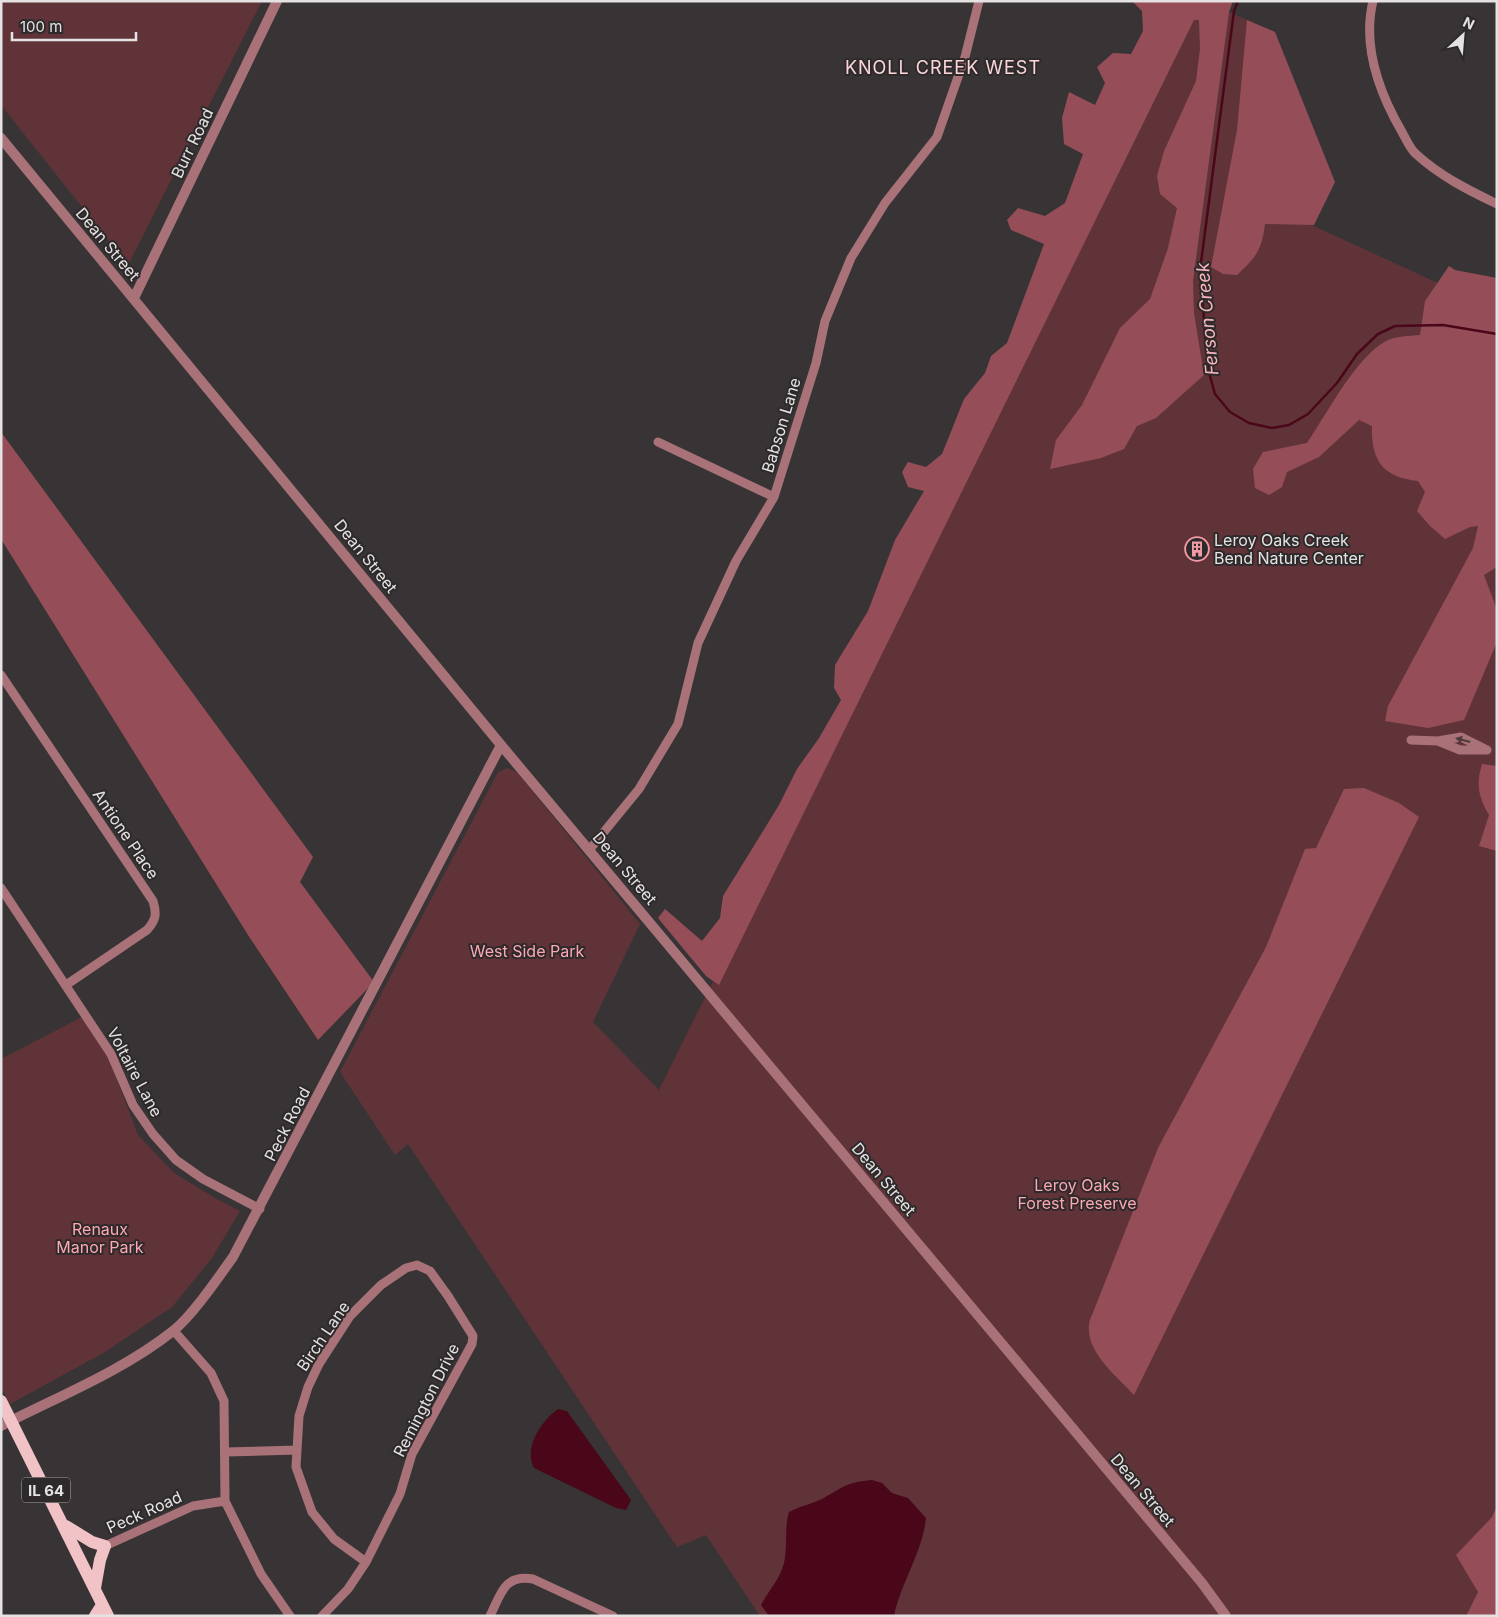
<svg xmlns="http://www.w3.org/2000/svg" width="1498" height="1617" font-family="Inter,sans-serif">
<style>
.green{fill:#603339}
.forest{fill:#954e58}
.water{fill:#4a0719}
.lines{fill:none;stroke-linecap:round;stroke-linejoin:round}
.stream{stroke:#4a0719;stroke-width:2.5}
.minor{stroke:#a97278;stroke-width:9}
.tertiary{stroke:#a97278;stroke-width:10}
.primary{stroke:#f1c3c7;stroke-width:12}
.oneway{fill:#4d3c3e}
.labels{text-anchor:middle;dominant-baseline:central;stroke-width:4;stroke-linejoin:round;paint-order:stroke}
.shield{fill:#2e2a2b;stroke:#adabab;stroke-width:1}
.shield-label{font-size:15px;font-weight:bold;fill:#e4e2e2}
.street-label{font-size:16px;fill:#e4e2e2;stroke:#2e2a2b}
.poi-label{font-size:16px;fill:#e4e2e2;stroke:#2e2a2b;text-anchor:start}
.park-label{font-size:16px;fill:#fda8b2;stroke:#2e2a2b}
.neighbourhood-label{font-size:18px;letter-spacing:1px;fill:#fad6d9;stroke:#2e2a2b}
.water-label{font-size:18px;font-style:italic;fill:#f5b5bb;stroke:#2e2a2b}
</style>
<rect width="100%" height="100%" fill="#383435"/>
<path class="green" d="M1,1H262L128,265L1,105Z
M1199,1H1204L1254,23L1233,189L1497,310V1553L1466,1616H760L706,1535L677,1547L408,1144L395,1155L340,1072L498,772L507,768L517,772L640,924L593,1022L659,1090Z
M82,1017L108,1056L138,1135L174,1173L215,1198L240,1211L212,1258L172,1307L105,1352L10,1404L1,1387V1059Z"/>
<path class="forest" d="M1132,1H1233L1229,12L1193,281L1194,313L1204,375L1156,418L1137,426L1124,449L1101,458L1050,469L1056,440L1082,405L1120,328L1150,299L1168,248L1177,208L1160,194L1157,176L1164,151L1196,81L1200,49L1199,20H1194L719,985L706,976L658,918L665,909L702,941L720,918L723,896L779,805L797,769L819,738L841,700L834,688L835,665L868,611L895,540L924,491L908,487L902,472L908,462L926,467L942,454L964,399L985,373L991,356L1007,343L1044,244L1011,230L1007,220L1018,208L1045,216L1065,203L1083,154L1064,144L1062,118L1069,92L1095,105L1105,83L1097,67L1113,53L1131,54L1143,31L1142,11Z
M1247,20L1275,32L1335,182L1314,225L1265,224C1262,250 1256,257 1237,275L1223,274L1211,267L1237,130Z
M1449,266L1455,270L1497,278V567L1484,575L1497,610V642L1464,720L1428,728L1385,721L1388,706L1473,548L1478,526L1470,527L1445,539L1430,526L1417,511L1425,492L1418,481C1383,477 1371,461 1372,426L1359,420L1319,457L1287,472L1282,487L1269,495L1255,488L1253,469L1263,452L1307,443C1326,415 1356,357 1386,341C1396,336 1409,336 1420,335L1425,301Z
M1,432L313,857L300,882L374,982L318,1040L248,935L1,539Z
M1482,764L1497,766V851L1479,846L1489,815C1478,796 1476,784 1482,764Z
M1364,788L1399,803L1419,817L1134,1395C1118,1377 1086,1353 1089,1325C1089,1321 1092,1315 1094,1310L1158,1148L1266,947L1305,849L1316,848L1344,789Z
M1497,1506V1616H1466L1478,1592L1456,1555L1492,1517Z"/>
<path class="water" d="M558,1409L567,1411L631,1500L626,1510L616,1508L534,1468C523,1448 542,1420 558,1409Z
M872,1480L882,1483L892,1493L908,1498L926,1518C922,1554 901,1582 894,1616H769L761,1605C769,1590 780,1579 784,1563C788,1546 784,1527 789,1512C800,1506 812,1504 822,1499C844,1487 846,1482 872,1480Z"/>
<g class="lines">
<path class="stream" d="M1238,1L1234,11L1200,270L1208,369L1215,394L1230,412L1249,423L1272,428L1289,425L1308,414L1337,383L1357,354L1378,334L1395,326L1443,325L1497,334"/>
<path class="minor" d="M1373,1C1362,46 1380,94 1402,132C1406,139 1410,149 1416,154C1440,176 1468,190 1497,204
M658,442L774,497
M1,675L153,901C157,914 156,920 147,930L66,985
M1411,740L1438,741L1461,737L1487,750
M1438,741L1460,750H1487
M590,849L639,789L678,724L698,643L736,561L774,497L816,363L825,321L851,258L885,203L937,137L965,57L979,1
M1,888L111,1054L133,1105L153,1134L176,1160L203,1179L260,1209
M174,1331L211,1373L224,1401L225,1501L261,1574L290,1616
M226,1452L297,1450
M105,1546L193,1506L225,1501
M322,1616L348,1589L366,1562L400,1494L412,1454L472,1344L473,1336L448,1296L430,1271L417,1265L406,1268L381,1285L350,1316L319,1364L308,1387L299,1416L296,1467L312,1512L334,1539L366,1562
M490,1616C501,1594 504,1574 533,1579L613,1616"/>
<path class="tertiary" d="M1,138L501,745L1202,1583L1226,1616
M134,298L277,1
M1,1426C59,1396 121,1372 173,1331C192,1316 218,1278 233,1257L501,745"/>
<path class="primary" d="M1,1401L108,1616
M66,1526L92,1542L105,1546L100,1560L95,1588
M95,1616L102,1605"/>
</g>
<defs><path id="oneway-solid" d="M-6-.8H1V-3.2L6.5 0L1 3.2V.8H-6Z" transform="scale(1.25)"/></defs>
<use class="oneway" href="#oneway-solid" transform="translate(1463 740) rotate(-165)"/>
<defs>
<g id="building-ring" transform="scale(1.25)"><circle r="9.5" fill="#2e2a2b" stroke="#f49aa5" stroke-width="1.5"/><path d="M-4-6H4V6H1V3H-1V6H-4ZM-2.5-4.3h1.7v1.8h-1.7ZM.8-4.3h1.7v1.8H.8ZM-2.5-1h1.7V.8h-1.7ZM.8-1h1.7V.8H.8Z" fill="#f49aa5"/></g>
</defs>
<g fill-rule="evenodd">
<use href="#building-ring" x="1197" y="549"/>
</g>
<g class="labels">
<rect class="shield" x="22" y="1477.5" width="48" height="25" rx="4"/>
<g class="shield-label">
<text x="46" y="1490">IL 64</text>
</g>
<g class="street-label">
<text transform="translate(192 143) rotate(-64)">Burr Road</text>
<text transform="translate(108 244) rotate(50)">Dean Street</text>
<text transform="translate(781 425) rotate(-73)">Babson Lane</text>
<text transform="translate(366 556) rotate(51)">Dean Street</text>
<text transform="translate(126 834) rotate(56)">Antione Place</text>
<text transform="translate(625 868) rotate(50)">Dean Street</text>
<text transform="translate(135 1072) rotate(62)">Voltaire Lane</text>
<text transform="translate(287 1124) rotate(-63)">Peck Road</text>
<text transform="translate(884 1179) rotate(50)">Dean Street</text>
<text transform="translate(323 1336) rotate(-56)">Birch Lane</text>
<text transform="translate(426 1400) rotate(-63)">Remington Drive</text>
<text transform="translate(1143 1490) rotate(50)">Dean Street</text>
<text transform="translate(144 1512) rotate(-24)">Peck Road</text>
</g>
<g class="poi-label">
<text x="1214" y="540">Leroy Oaks Creek<tspan x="1214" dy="18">Bend Nature Center</tspan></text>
</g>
<g class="park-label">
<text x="527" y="951">West Side Park</text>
<text x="1077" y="1185">Leroy Oaks<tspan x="1077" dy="18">Forest Preserve</tspan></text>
<text x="100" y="1229">Renaux<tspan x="100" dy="18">Manor Park</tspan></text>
</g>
<g class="neighbourhood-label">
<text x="943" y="67">KNOLL CREEK WEST</text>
</g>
<g class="water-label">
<text transform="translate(1207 319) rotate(-95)">Ferson Creek</text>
</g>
</g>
<rect width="1498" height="1617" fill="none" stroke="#e4e2e2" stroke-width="5"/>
<g transform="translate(1463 35) rotate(26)" stroke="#2e2a2b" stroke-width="4" paint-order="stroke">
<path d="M0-4L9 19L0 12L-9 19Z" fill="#e4e2e2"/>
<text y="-8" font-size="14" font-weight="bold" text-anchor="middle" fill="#e4e2e2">N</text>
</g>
<path d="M12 32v8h124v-8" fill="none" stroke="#e4e2e2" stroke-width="2.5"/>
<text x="20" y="32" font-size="15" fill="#e4e2e2" stroke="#2e2a2b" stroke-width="4" paint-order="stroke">100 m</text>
</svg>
